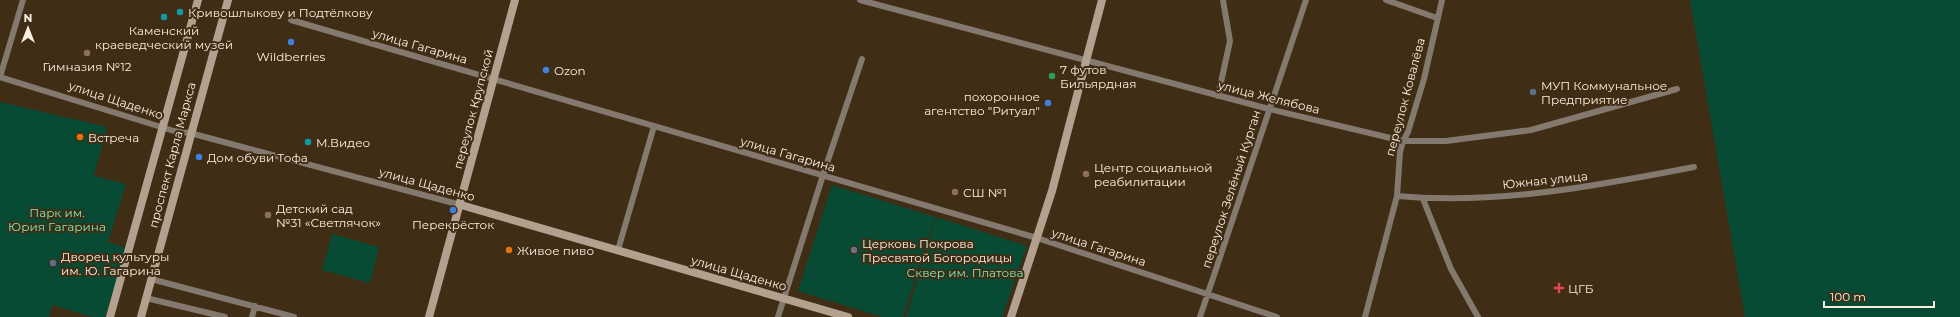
<svg xmlns="http://www.w3.org/2000/svg" width="1960" height="317" font-family="Montserrat,sans-serif">
<style>
.green{fill:#084b35}
.lines{fill:none;stroke-linecap:round;stroke-linejoin:round}
.street{stroke:#84796e;stroke-width:6}
.secondary{stroke:#b3a190;stroke-width:8}
.culture-dot{fill:#0f9aa8;stroke:#402d15;stroke-width:1.5}
.shop-dot{fill:#3f7fe0;stroke:#402d15;stroke-width:1.5}
.education-dot{fill:#8d6e63;stroke:#402d15;stroke-width:1.5}
.leisure-dot{fill:#2e9e5b;stroke:#402d15;stroke-width:1.5}
.service-dot{fill:#5c6f8a;stroke:#402d15;stroke-width:1.5}
.food-dot{fill:#e8710a;stroke:#402d15;stroke-width:1.5}
.worship-dot{fill:#6b7280;stroke:#402d15;stroke-width:1.5}
.health-dot{fill:#e0444e;stroke:#402d15;stroke-width:1.5}
.labels{text-anchor:middle;dominant-baseline:central;stroke-width:4;stroke-linejoin:round;paint-order:stroke}
.poi-label{font-size:12px;fill:#faeedf;stroke:#402d15;text-anchor:start}
.street-label{font-size:12px;fill:#faeedf;stroke:#402d15}
.park-label{font-size:12px;fill:#77edbd;stroke:#402d15}
</style>
<rect width="100%" height="100%" fill="#402d15"/>
<path class="green" d="M1690,0H1960V317H1745Z
M0,102L107,127L94,176L126,184L108,242L126,248L105,317H93L52,305L49,317H0Z
M832,185L935,217L903,317H882L798,291Z
M936,217L1027,246L1002,317H906Z
M332,234L379,247L370,283L322,270Z"/>
<g class="lines">
<path class="street" d="M860,0L1269,109L1403,141H1446L1531,130L1677,89
M1386,0L1437,18
M291,20L1037,238L1277,317
M0,77L174,131L190,133L461,205
M0,77L23,0
M1218,96L1230,41L1223,0
M1397,196C1497,205 1596,186 1694,167
M1423,199L1451,269L1478,317
M618,250L654,126
M151,279L294,317
M146,298L225,317
M252,317L255,306
M778,317L823,175L862,59
M1200,317L1306,0
M1365,317L1397,196L1400,152L1403,141L1408,132L1424,79L1442,0"/>
<path class="secondary" d="M461,205L848,317
M110,317L198,0
M141,317L228,0
M429,317L515,0
M1011,317L1052,191L1102,0"/>
</g>
<g class="culture-dot">
<circle cx="180" cy="12" r="4"/>
<circle cx="164" cy="17" r="4"/>
<circle cx="308" cy="142" r="4"/>
</g>
<g class="shop-dot">
<circle cx="291" cy="42" r="4"/>
<circle cx="546" cy="70" r="4"/>
<circle cx="1048" cy="103" r="4"/>
<circle cx="199" cy="157" r="4"/>
<circle cx="453" cy="210" r="4"/>
</g>
<g class="education-dot">
<circle cx="87" cy="53" r="4"/>
<circle cx="1086" cy="174" r="4"/>
<circle cx="955" cy="192" r="4"/>
<circle cx="268" cy="215" r="4"/>
</g>
<circle class="leisure-dot" cx="1052" cy="76" r="4"/>
<g class="service-dot">
<circle cx="1533" cy="92" r="4"/>
<circle cx="53" cy="263" r="4"/>
</g>
<g class="food-dot">
<circle cx="80" cy="137" r="4"/>
<circle cx="509" cy="250" r="4"/>
</g>
<circle class="worship-dot" cx="854" cy="250" r="4"/>
<path class="health-dot" d="M1557 282h4v4h4v4h-4v4h-4v-4h-4v-4h4z"/>
<g class="labels">
<g class="poi-label">
<text x="188" y="12">Кривошлыкову и Подтёлкову</text>
<text x="164" y="30" text-anchor="middle">Каменский<tspan x="164" dy="14">краеведческий музей</tspan></text>
<text x="291" y="56" text-anchor="middle">Wildberries</text>
<text x="87" y="66" text-anchor="middle">Гимназия №12</text>
<text x="1060" y="69">7 футов<tspan x="1060" dy="14">Бильярдная</tspan></text>
<text x="554" y="70">Ozon</text>
<text x="1541" y="85">МУП Коммунальное<tspan x="1541" dy="14">Предприятие</tspan></text>
<text x="1040" y="96" text-anchor="end">похоронное<tspan x="1040" dy="14">агентство "Ритуал"</tspan></text>
<text x="88" y="137">Встреча</text>
<text x="316" y="142">М.Видео</text>
<text x="207" y="157">Дом обуви Тофа</text>
<text x="1094" y="167">Центр социальной<tspan x="1094" dy="14">реабилитации</tspan></text>
<text x="963" y="192">СШ №1</text>
<text x="276" y="208">Детский сад<tspan x="276" dy="14">№31 «Светлячок»</tspan></text>
<text x="453" y="224" text-anchor="middle">Перекрёсток</text>
<text x="862" y="243">Церковь Покрова<tspan x="862" dy="14">Пресвятой Богородицы</tspan></text>
<text x="517" y="250">Живое пиво</text>
<text x="61" y="256">Дворец культуры<tspan x="61" dy="14">им. Ю. Гагарина</tspan></text>
<text x="1568" y="288">ЦГБ</text>
</g>
<g class="street-label">
<text transform="translate(420 46) rotate(16)">улица Гагарина</text>
<text transform="translate(1269 97) rotate(14)">улица Желябова</text>
<text transform="translate(1405 97) rotate(-75)">переулок Ковалёва</text>
<text transform="translate(116 100) rotate(18)">улица Щаденко</text>
<text transform="translate(473 109) rotate(-75)">переулок Крупской</text>
<text transform="translate(788 154) rotate(16)">улица Гагарина</text>
<text transform="translate(172 155) rotate(-75)">проспект Карла Маркса</text>
<text transform="translate(1545 180) rotate(-6)">Южная улица</text>
<text transform="translate(427 184) rotate(15)">улица Щаденко</text>
<text transform="translate(1231 189) rotate(-72)">переулок Зелёный Курган</text>
<text transform="translate(1099 247) rotate(18)">улица Гагарина</text>
<text transform="translate(739 273) rotate(16)">улица Щаденко</text>
</g>
<g class="park-label">
<text x="57" y="212">Парк им.<tspan x="57" dy="14">Юрия Гагарина</tspan></text>
<text x="965" y="272">Сквер им. Платова</text>
</g>
</g>
<g transform="translate(28 28)" stroke="#402d15" stroke-width="3" paint-order="stroke">
<path d="M0-3L7 15L0 10L-7 15Z" fill="#faeedf"/>
<text y="-6" font-size="11" font-weight="bold" text-anchor="middle" fill="#faeedf">N</text>
</g>
<path d="M1824 301v6h110v-6" fill="none" stroke="#faeedf" stroke-width="2"/>
<text x="1830" y="301" font-size="12" fill="#faeedf" stroke="#402d15" stroke-width="3" paint-order="stroke">100 m</text>
</svg>
